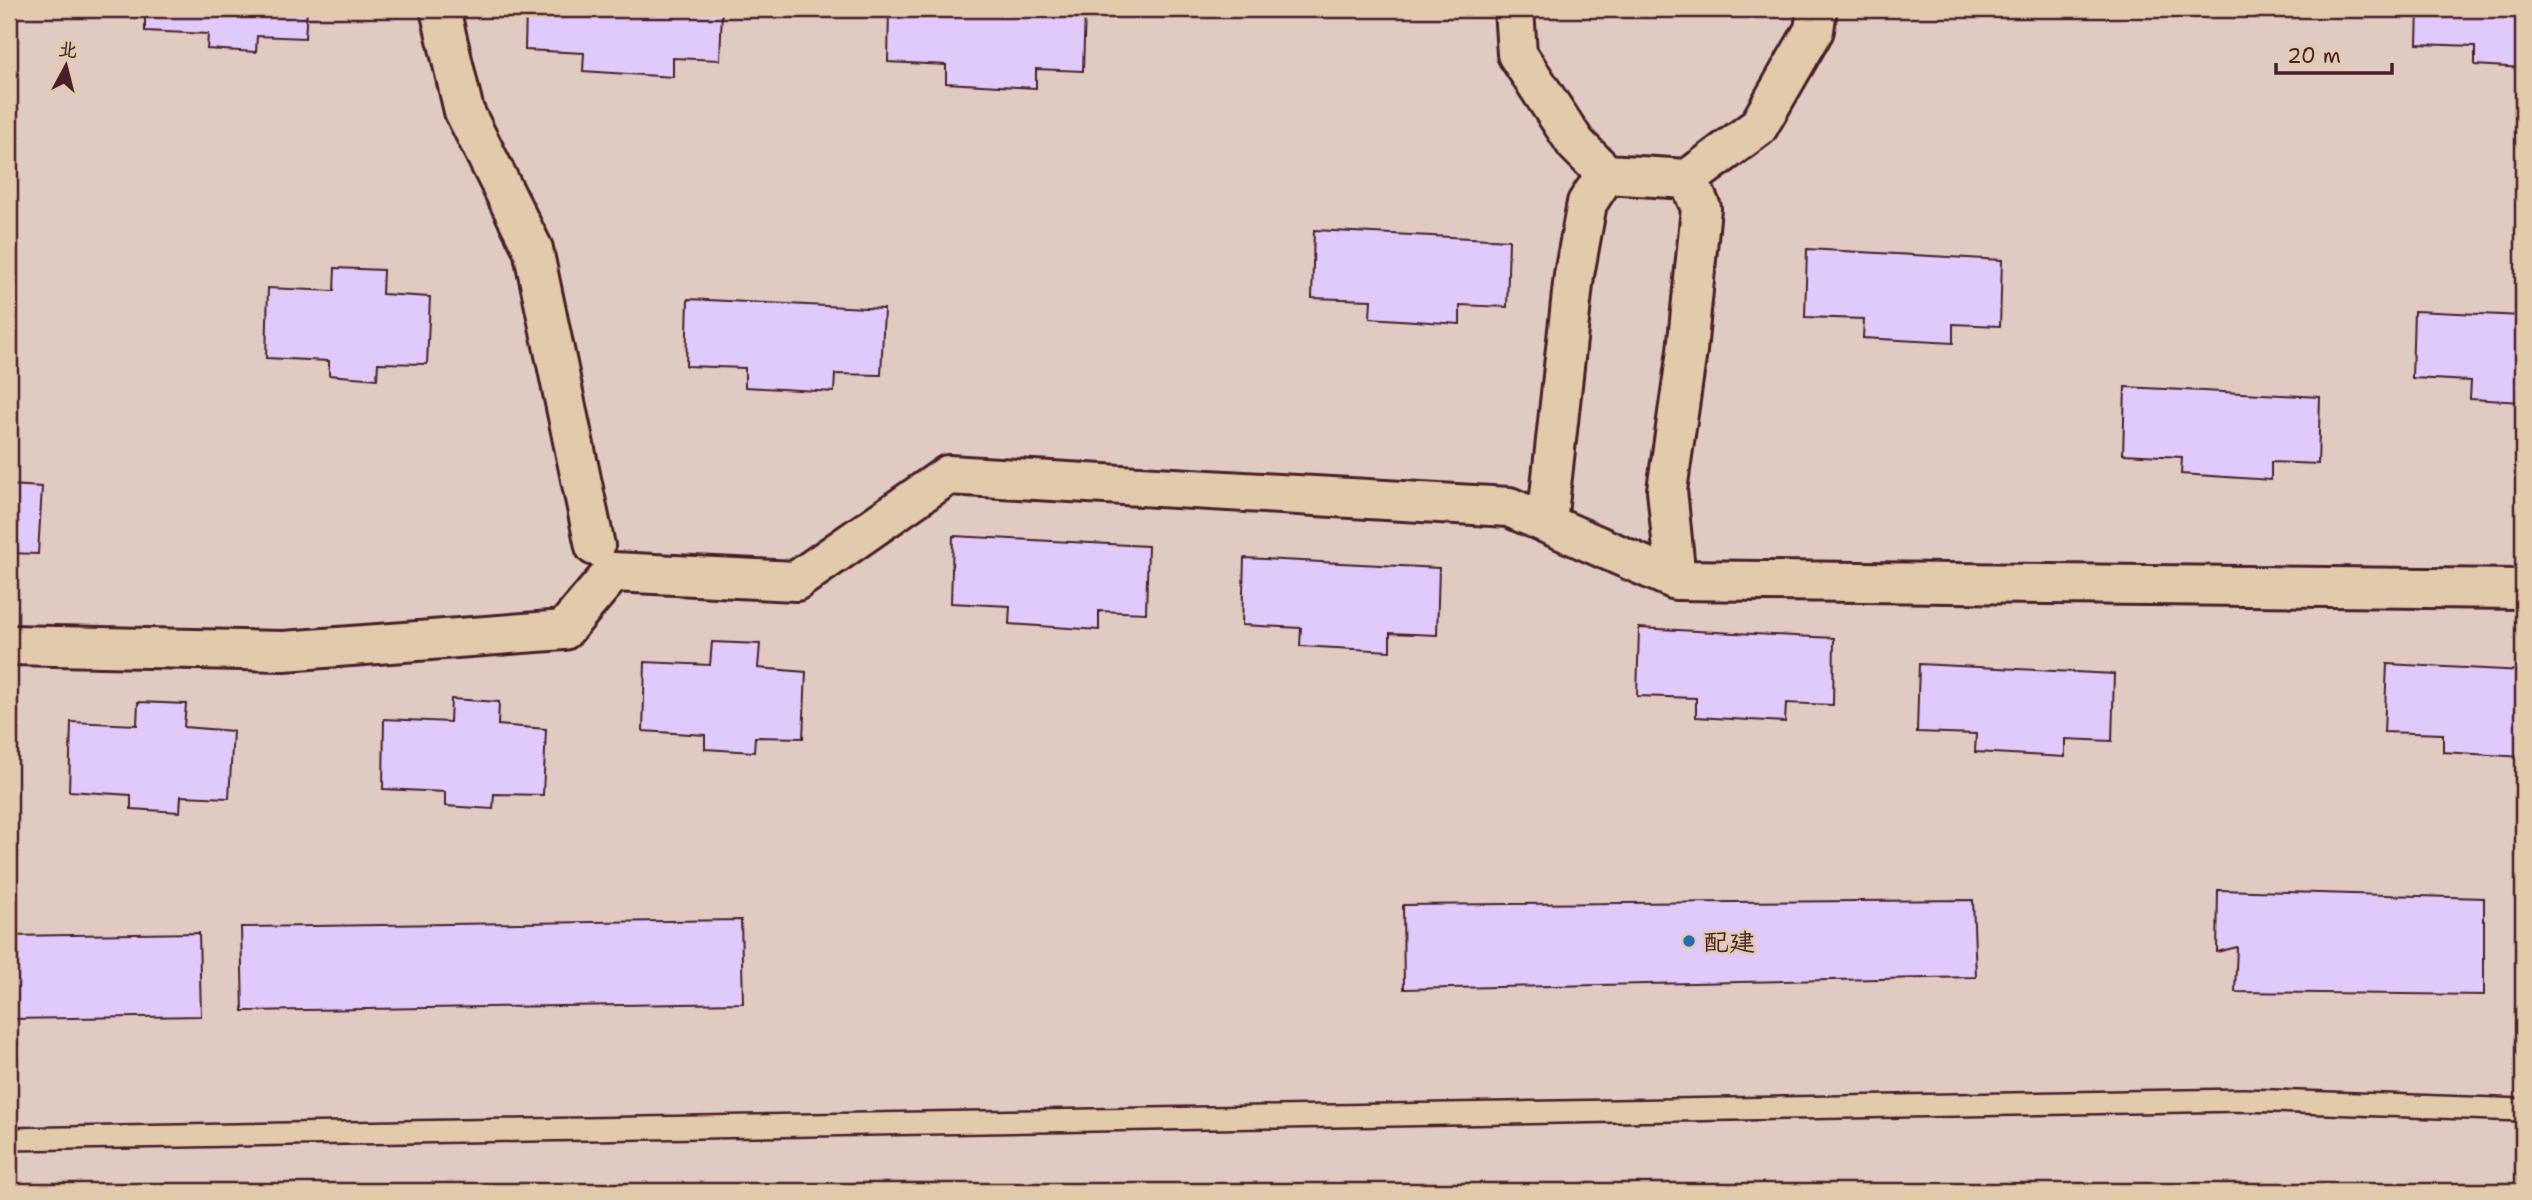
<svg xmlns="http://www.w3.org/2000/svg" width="2532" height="1200" font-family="'Shantell Sans','LXGW WenKai TC',sans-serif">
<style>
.building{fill:#dfcafb;stroke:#4a1f2b;stroke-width:2}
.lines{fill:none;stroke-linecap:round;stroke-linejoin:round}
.service-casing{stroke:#4a1f2b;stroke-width:26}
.minor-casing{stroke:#4a1f2b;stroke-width:44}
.service{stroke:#e1cbaa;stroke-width:21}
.minor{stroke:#e1cbaa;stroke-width:38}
.poi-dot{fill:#1f6fb2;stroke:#e1cbaa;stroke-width:2.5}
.labels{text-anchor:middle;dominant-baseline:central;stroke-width:5;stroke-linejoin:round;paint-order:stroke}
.poi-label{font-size:26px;fill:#4a1f2b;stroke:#e1cbaa;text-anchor:start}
</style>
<rect width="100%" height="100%" fill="#e0cbc2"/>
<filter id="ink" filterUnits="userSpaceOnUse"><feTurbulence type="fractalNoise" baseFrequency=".0143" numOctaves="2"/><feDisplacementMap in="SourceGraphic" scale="14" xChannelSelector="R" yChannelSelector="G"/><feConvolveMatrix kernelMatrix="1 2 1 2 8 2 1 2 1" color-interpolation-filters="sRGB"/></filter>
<g filter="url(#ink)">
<path class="building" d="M145,9H307L305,38L257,36L256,52L207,49L208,34L145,31Z
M526,9H722L720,60L673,58V77L583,71L584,53L525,50Z
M889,9H1085L1083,71L1036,69V88L946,83V65L888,62Z
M1945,9H2025V13Z
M2418,9H2523V68L2475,65V46L2417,44Z
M1314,230L1509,240L1507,307L1460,305V324L1370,318L1371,300L1312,298Z
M1807,249L2002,260L2000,326L1953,324V343L1863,338L1864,319L1805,317Z
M335,268L383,270L382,294L430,297L427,364L378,363L377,379L329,375V361L266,358L268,288L334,291Z
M688,299L884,309L881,375L835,374L834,392L745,387V368L686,366Z
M2414,311L2523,316V402L2470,399L2471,381L2412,378Z
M2125,387L2320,397L2318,464L2271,462V480L2181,474L2182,457L2123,454Z
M9,485L42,487L38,554L9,553Z
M953,536L1148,546L1146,613L1099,611V630L1009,624L1010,606L951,603Z
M1244,558L1439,568L1437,635L1390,633V651L1300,646L1301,628L1242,625Z
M1639,628L1834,638L1833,705L1786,703L1785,722L1696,717V698L1637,696Z
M712,642L760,644L758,668L806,672L803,738L755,737L754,752L705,749V735L643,731L645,662L710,665Z
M1919,664L2114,674L2112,741L2065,739V757L1975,752L1976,734L1917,732Z
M2387,664L2523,671V757L2443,752V734L2384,732Z
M451,699L499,702L498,725L546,729L543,795L494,794L493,809L445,806V792L383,789L384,719L450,722Z
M138,702L186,704L184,727L233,731L229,798L181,796L180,812L131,809V795L69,791L71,722L137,725Z
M2218,890L2484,898V995L2235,992L2237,947L2217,952Z
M1973,900L1976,977L1404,989L1403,905Z
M741,920L743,1003L243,1011L241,927Z
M199,933L201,1016L9,1019V936Z"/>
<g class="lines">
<g class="service-casing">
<path id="service" d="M9,1139L2244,1100L2523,1110"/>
</g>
<g class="minor-casing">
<path id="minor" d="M440,9L464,111L533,249L595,546
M1514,9L1517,54L1576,144L1606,174L1688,179L1758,127L1814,30L1817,9
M1547,523L1574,275L1587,203L1606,174
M1676,580L1667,490L1687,351L1701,208L1688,179
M9,645L284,651L564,630L613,572L796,581L948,475L1509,507L1676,580L2523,589"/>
</g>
<use href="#service" class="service"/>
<use href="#minor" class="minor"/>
</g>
</g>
<circle class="poi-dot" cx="1689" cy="941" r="7"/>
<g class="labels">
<g class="poi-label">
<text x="1703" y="941">配建</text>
</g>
</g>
<rect width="2532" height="1200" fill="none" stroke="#e1cbaa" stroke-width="35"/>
<rect x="18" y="18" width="2497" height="1165" fill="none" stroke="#4a1f2b" stroke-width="2.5" filter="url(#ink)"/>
<g transform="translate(66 66) rotate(7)" stroke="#e1cbaa" stroke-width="5" paint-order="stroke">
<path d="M0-5L12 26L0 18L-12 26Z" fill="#4a1f2b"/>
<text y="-10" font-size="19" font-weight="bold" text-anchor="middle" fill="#4a1f2b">北</text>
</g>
<path d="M2276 63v10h116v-10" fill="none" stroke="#4a1f2b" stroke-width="3.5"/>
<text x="2287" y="63" font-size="21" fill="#4a1f2b" stroke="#e1cbaa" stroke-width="5" paint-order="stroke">20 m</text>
</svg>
